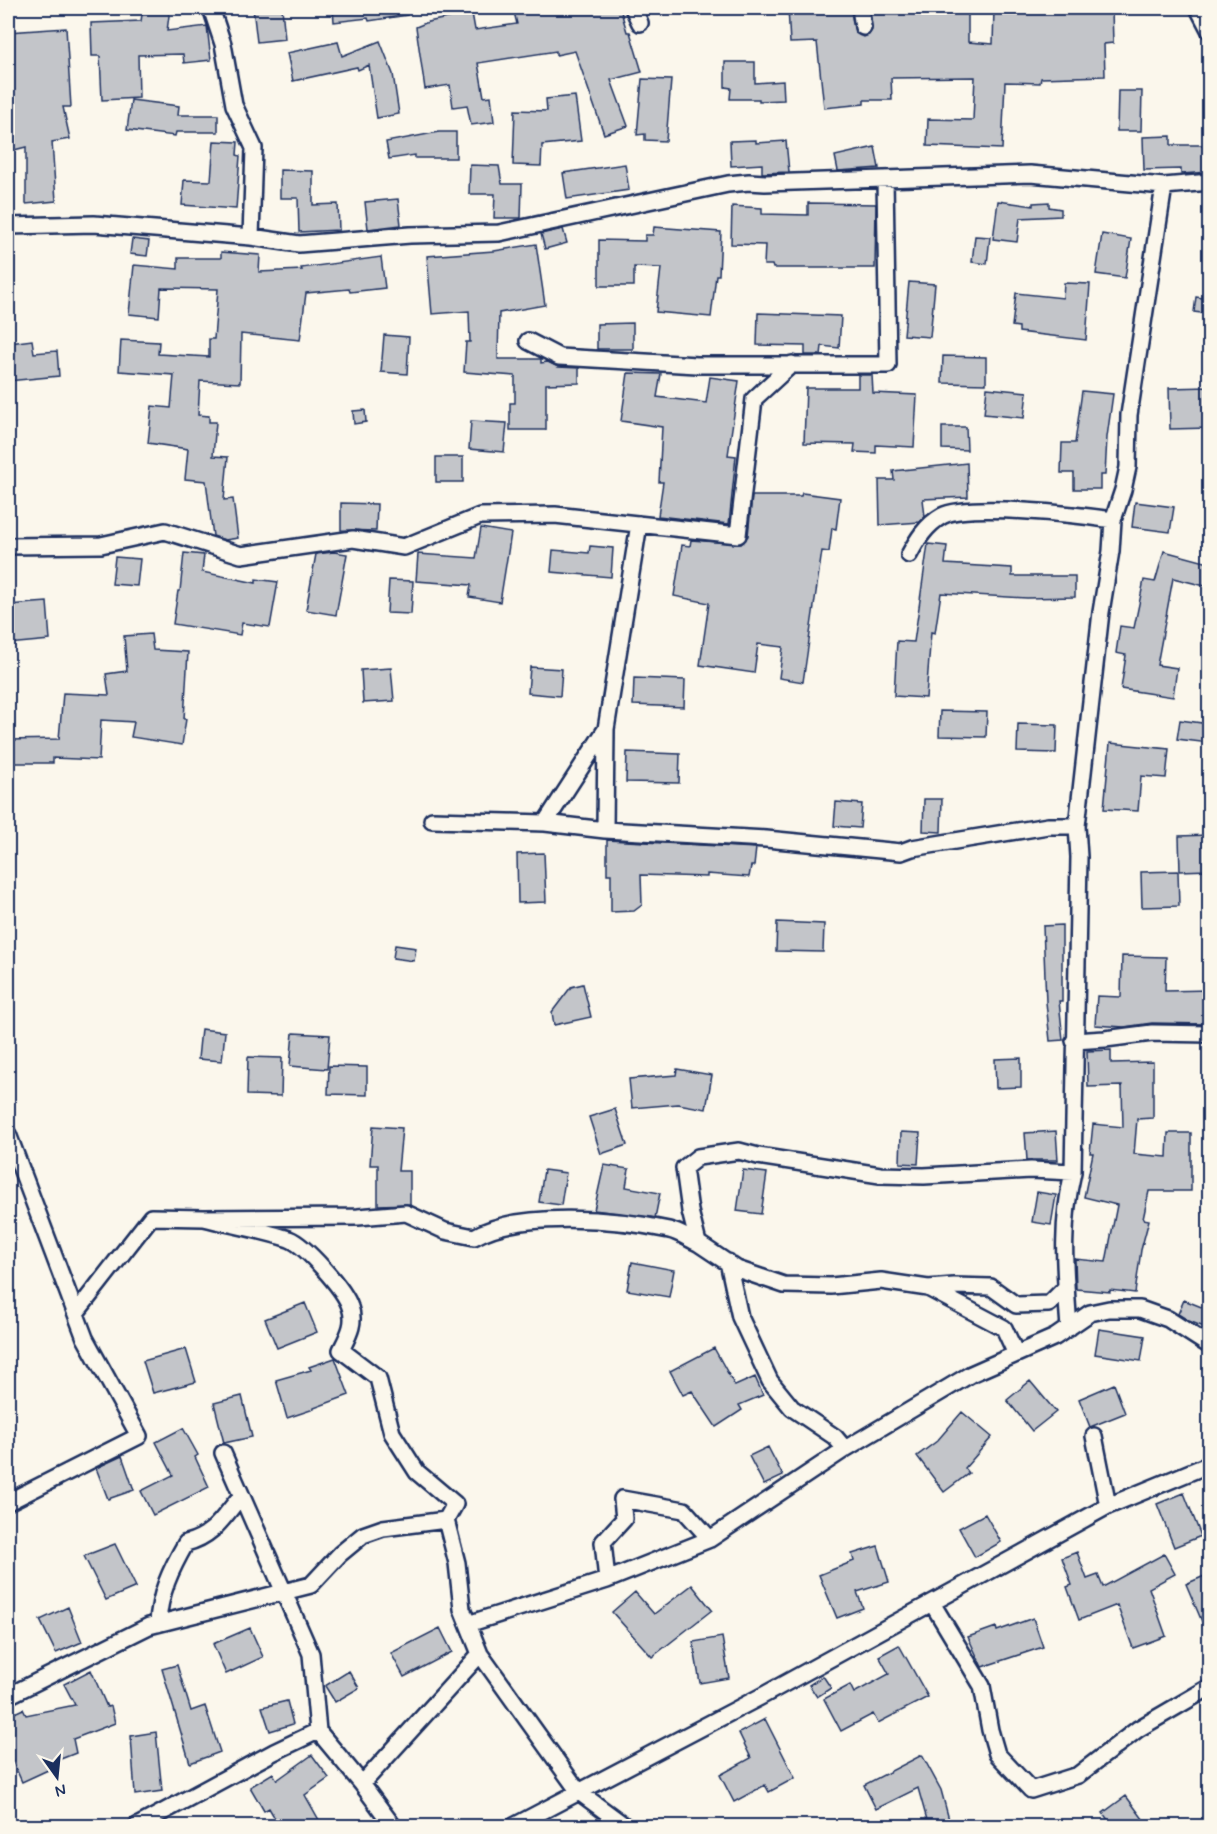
<svg xmlns="http://www.w3.org/2000/svg" width="1217" height="1834" font-family="Mynerve,sans-serif">
<style>
.building{fill:#c3c5c9;stroke:#1b2f5e;stroke-width:1.5}
.lines{fill:none;stroke-linecap:round;stroke-linejoin:round}
.street-casing{stroke:#1b2f5e;stroke-width:20}
.street{stroke:#fbf7ec;stroke-width:15}
</style>
<rect width="100%" height="100%" fill="#fbf7ec"/>
<filter id="ink" filterUnits="userSpaceOnUse"><feTurbulence type="fractalNoise" baseFrequency=".0167" numOctaves="2"/><feDisplacementMap in="SourceGraphic" scale="12" xChannelSelector="R" yChannelSelector="G"/><feConvolveMatrix kernelMatrix="1 2 1 2 8 2 1 2 1" color-interpolation-filters="sRGB"/></filter>
<g filter="url(#ink)">
<path class="building" d="M143,8H170L167,31L207,26L211,60L184,63L183,54L138,55L139,98L102,100L100,56H92L91,23L141,21Z
M253,8H282L285,39L257,42Z
M333,8H406L407,15L369,21L368,18L334,22Z
M513,8H620L627,32H630L642,72L611,80L628,126L604,134L575,51L556,55V51L478,63L484,97L491,96L494,122L471,125L467,105L453,107L450,85L425,89L416,27L428,22L472,13L475,30L517,24Z
M788,8H847V11H851L855,33L864,37L869,35L872,30L870,11H897V13L968,12V42L993,44L994,10H1112L1113,43L1104,44L1105,76L1041,78L1040,83L1005,82L1002,149L927,146L928,119L973,120L975,77L891,78L892,100H864V104L824,108L817,42L790,43Z
M66,28L71,107H63L70,139L52,142L56,201L26,204V147L10,151L8,135V32Z
M380,41L393,74L399,114L377,118L369,65L358,70L357,67L293,81L287,53L338,42L342,56Z
M725,62H755V83L783,81L784,100L759,101V99H730L731,88L725,87Z
M642,79L671,80L666,141L645,140V134L637,135Z
M1118,91H1142L1141,131H1117Z
M575,96L581,141L542,145L541,166L513,165L515,110L547,111L546,99Z
M131,100L179,106L178,115H218V132H176L175,136L127,130Z
M439,132H456V158H415V155L389,159L386,142Z
M1171,136V145H1209V172L1181,174V169L1144,170L1143,137Z
M756,140V143L786,141L789,172L762,173V164L731,166L730,141Z
M214,141L238,142L237,155L240,156L236,209L182,205L184,180L211,181Z
M875,147L879,168L838,171L835,156Z
M625,164L629,190L567,199L563,173Z
M470,165L499,166L502,184H522L521,218H494L495,194H469Z
M280,170L313,171V205L338,204L339,230L299,232L298,198H280Z
M398,199L401,225L368,229L365,202Z
M998,201L1033,206V203L1049,202V207L1061,209V216L1020,218L1017,242L993,239Z
M808,203L876,204L875,268H773L772,265H764L765,245L731,244L732,206L762,208V214L808,215Z
M654,227L721,232L719,275H716L711,317L656,312L661,268L634,267V286H599V240L645,241V235H653Z
M563,229L567,243L545,249L541,234Z
M1102,234L1131,239L1125,278L1096,274Z
M975,236L990,237L987,264L972,262Z
M132,239L149,241L147,256L130,254Z
M536,244L545,305L499,313L498,359H541V363L548,362L558,367L579,368V383L546,384V430H510V403H515V376L464,372L466,342H470L469,311L432,314L427,256L494,251Z
M221,252L260,255L259,272L302,270L301,268L381,257L385,288L350,292L349,289L306,293L300,340L241,334L240,383L200,381L198,415L209,416V422H216L213,456L228,457L224,500L233,499L238,538L225,540L213,536L206,481L185,479L188,449L148,443L152,406L171,408L174,375L119,371L121,340L159,342L158,354L209,357V339H214L218,289L161,288L159,317L129,314L134,265L178,269V258H221Z
M909,282L935,284L930,337L904,335Z
M1064,283L1090,284L1086,340L1019,332V327L1012,326L1016,293L1063,298Z
M1196,297L1209,299V314L1194,312Z
M758,313L841,316L839,348L822,346L821,355H805V346L757,345Z
M633,323V349H597V324Z
M384,335L409,337L407,374L381,372Z
M32,340L34,353L57,351L59,376L8,381V351L11,350L10,343Z
M943,356L986,357V384L942,383Z
M628,373L661,374L657,397L706,403L710,377L739,381L728,455L736,456L729,524L658,516L663,482H659L662,427L621,421Z
M858,375H872L873,393L917,395L914,447L876,445V453L854,452L855,444L804,443L806,388H858Z
M1209,387V428L1170,429L1169,388Z
M987,388L1027,392L1024,418L984,414Z
M1082,391L1113,394L1107,437L1105,475H1100V489H1074V473H1061L1062,443H1075Z
M365,410L366,422L354,424L353,411Z
M471,421L507,423L504,452L469,449Z
M942,427H966L967,450L942,449Z
M436,457H463V482H436Z
M967,463L968,497L923,499L925,517L920,522L880,525L879,480H894L893,471Z
M802,493L840,498L836,529L832,528L829,552L822,551L803,682L779,678L783,647L758,644L754,673L700,665L709,603L674,596L682,545L690,546L691,540L741,544L748,536L752,496H801Z
M1135,502L1174,507L1170,532L1132,527Z
M341,503L377,504L376,531L341,530Z
M481,528L511,533L500,602L469,597L471,585L416,581L418,554L476,558Z
M928,544L947,546L945,564L1012,568V576H1075V597L1027,598L941,593L935,633L931,632L926,698L894,696L897,641L914,642Z
M590,546L613,548L611,577L551,572L553,550L589,553Z
M1164,551L1209,563V587L1173,578L1157,665L1177,668L1173,697L1121,689L1126,655L1116,653L1120,626L1134,628L1144,580L1155,582Z
M334,552L347,554L336,615L306,610L316,554Z
M184,553L204,555L202,572L256,583V579L278,582L270,627L242,623L240,635L173,624L178,591H180Z
M115,557L140,559L137,586L112,584Z
M389,580L413,581L411,614L387,613Z
M47,602L50,640L8,644V605Z
M151,634L153,650L188,652L184,719H186L182,745L131,737L134,722L101,720L99,760L53,758V763H8V740L59,739L63,693L109,695L106,674L127,671L124,636Z
M530,667L562,669L560,696L528,693Z
M391,668L394,701L363,703L361,670Z
M634,678L685,680L684,707L633,705Z
M940,711L987,712L986,737L939,736Z
M1180,720L1209,724V743L1177,739Z
M1018,724L1057,725L1056,753L1017,752Z
M1110,743L1169,749L1166,778L1141,776L1138,811L1104,809Z
M627,752L680,754L679,783L626,782Z
M924,799H942L941,832L923,831Z
M836,802L862,804L860,828L834,826Z
M1209,835V870L1180,871L1179,836Z
M607,840L756,848L754,866H751L749,877L707,874V877L641,875L642,905L634,911L611,912V874H607Z
M544,853L546,902L518,903L517,854Z
M1178,871L1179,906L1142,907L1141,872Z
M777,922L824,924L823,952L776,951Z
M1062,925V1001H1059L1063,1040L1050,1041L1046,1002L1043,926Z
M395,945L416,948L414,961L393,958Z
M1122,956L1166,957L1165,991L1209,990V1024L1152,1023L1124,1027L1095,1025L1097,996L1121,997Z
M583,984L591,1017L554,1025L552,1012L571,987Z
M201,1029L225,1032L222,1061L198,1059Z
M293,1033L330,1035L327,1069L290,1066Z
M1111,1050V1063L1153,1062V1118L1137,1119L1134,1154L1167,1157L1168,1133H1191V1191H1149L1143,1219L1149,1220L1141,1250L1135,1293L1110,1290V1292L1076,1289L1075,1259L1106,1262L1117,1205L1084,1197L1093,1153H1090L1093,1124L1123,1127L1122,1086L1088,1087L1087,1051Z
M248,1057L282,1058L281,1096L247,1095Z
M1021,1058V1087L996,1088L995,1059Z
M329,1066L367,1067V1095L328,1094Z
M677,1069L712,1075L706,1109L678,1104L632,1108L629,1079L676,1075Z
M615,1109L627,1145L601,1154L589,1117Z
M373,1126L402,1128L398,1171H410V1204L378,1205V1165H370Z
M1056,1131L1058,1160H1027L1025,1133Z
M901,1132L920,1133L918,1164L900,1163Z
M604,1165L629,1169L626,1187L660,1193L655,1218L594,1210Z
M544,1170L566,1173L561,1205L539,1202Z
M743,1170L767,1173L761,1214L737,1211Z
M1037,1192L1056,1195L1051,1225L1032,1222Z
M632,1262L674,1270L669,1297L627,1290Z
M1184,1300L1209,1310V1329L1189,1321L1178,1314Z
M305,1303L317,1332L277,1348L265,1319Z
M1099,1329L1145,1336L1141,1361L1095,1354Z
M714,1348L735,1386L755,1377L763,1395L739,1405L742,1410L716,1427L692,1391L683,1395L670,1371Z
M186,1349L196,1382L153,1393L143,1361Z
M335,1358L349,1395L314,1408V1409L287,1418L276,1380L311,1370L309,1367Z
M1030,1381L1056,1412L1032,1431L1007,1400Z
M1114,1384L1125,1413L1090,1427L1079,1399Z
M242,1396L252,1437L224,1443L214,1403Z
M962,1412L992,1437L965,1468L969,1473L944,1492L917,1456L937,1441Z
M183,1428L198,1455L195,1457L209,1487L153,1515L141,1491L173,1475L156,1442Z
M768,1447L783,1476L764,1485L749,1456Z
M122,1456L134,1490L108,1499L96,1468Z
M1184,1493L1201,1536L1174,1547L1157,1504Z
M985,1514L1001,1542L975,1557L959,1528Z
M115,1544L136,1587L106,1600L84,1556Z
M878,1546L889,1582L857,1592L863,1608L837,1618L819,1575L854,1561L852,1554Z
M1077,1552L1087,1579L1098,1575L1103,1587L1164,1554L1175,1574L1149,1588L1166,1636L1133,1648L1117,1605L1079,1620L1067,1587L1072,1585L1062,1558Z
M1209,1574V1638L1186,1584Z
M692,1585L712,1610L652,1657L612,1612L635,1592L654,1614Z
M68,1607L82,1642L56,1653L40,1620Z
M1033,1618L1043,1647L982,1667L968,1637L996,1627L997,1631Z
M250,1628L263,1657L226,1674L213,1644Z
M440,1628L452,1652L404,1677L391,1653Z
M722,1637L729,1678L700,1683L693,1642Z
M899,1645L928,1697L878,1723L873,1714L841,1731L824,1699L850,1685L854,1693L889,1674L879,1656Z
M177,1665L191,1711L205,1706L220,1752L190,1763L162,1669Z
M91,1670L107,1707L111,1706L115,1723L73,1739L76,1753L48,1764L50,1769L22,1782L8,1751V1716L23,1709L26,1715L75,1705L64,1684Z
M349,1671L359,1688L335,1702L325,1686Z
M823,1676L831,1688L817,1697L809,1685Z
M287,1701L293,1724L270,1731L262,1707Z
M765,1719L795,1778L769,1792L765,1785L734,1802L720,1775L751,1758L739,1733Z
M156,1732L162,1791L135,1795L131,1736Z
M312,1755L329,1778L305,1795L319,1820L307,1827H280L269,1808L264,1811L250,1787L273,1773L277,1780Z
M922,1755L941,1790L951,1827H929L918,1788L876,1809L864,1785Z
M1126,1796L1149,1827H1113L1103,1813Z"/>
<g class="lines">
<g class="street-casing">
<path id="street" d="M211,8L223,44L234,105L254,148L251,237
M633,8L640,23
M860,8L863,27
M1198,8L1210,31
M8,226L94,224L251,237L299,244L410,235L499,233L728,184L749,182L765,183L1030,174L1164,186L1210,182
M528,341L559,357L697,365H888L885,179
M8,546L101,545L165,531L241,555L353,539L404,547L480,516L555,515L738,535L754,399L792,364
M909,555C917,540 926,525 942,516C968,502 1079,515 1113,520
M432,820L545,823L605,830L766,839L901,852L912,848L1048,826H1077
M545,823L606,729
M605,830L606,729L639,524
M1074,1041L1105,1039L1152,1033L1210,1034
M8,1134L85,1338L139,1436L8,1502
M728,1262L740,1317L770,1381L792,1408L835,1437L845,1449
M1066,1287L1049,1304L1016,1305L991,1287L954,1286L928,1288L881,1281L831,1286L784,1285L737,1269L698,1243L690,1211L684,1168L698,1157L739,1151L758,1156L880,1175L924,1176L1031,1170L1073,1172
M928,1288L1004,1328L1016,1354
M76,1313L151,1217L204,1218
M1069,1328C1065,1272 1060,1227 1073,1172L1079,857L1077,826L1101,612L1111,551L1113,520L1123,490L1128,467L1129,415L1164,186
M1094,1436L1108,1506
M223,1453L311,1654L318,1731
M607,1580L603,1542L624,1519L622,1499L684,1510L710,1539
M932,1603L982,1686L990,1730L997,1754L1031,1790L1078,1775L1138,1729L1210,1687
M158,1624C159,1594 171,1569 186,1543C214,1536 224,1516 241,1496
M468,1624L462,1609L457,1563L446,1520L455,1504L417,1472L392,1433L378,1378L341,1350C348,1336 356,1323 350,1307C345,1290 305,1245 289,1239C262,1230 232,1225 204,1218L358,1217L406,1213L445,1231L474,1237C520,1210 618,1219 669,1230C679,1232 689,1239 698,1243
M480,1654L579,1792L625,1826
M8,1696L149,1626L311,1585L340,1554L363,1535L383,1528L446,1520
M362,1784L393,1826
M137,1826L274,1752L318,1731L362,1784L480,1654L468,1624L607,1580L710,1539L845,1449L971,1374L1055,1337L1090,1313L1109,1309H1140L1168,1319L1210,1346
M514,1826L762,1696L1108,1506L1210,1464"/>
</g>
<use href="#street" class="street"/>
</g>
</g>
<rect width="1217" height="1834" fill="none" stroke="#fbf7ec" stroke-width="30"/>
<rect x="15" y="15" width="1187" height="1804" fill="none" stroke="#1b2f5e" stroke-width="2" filter="url(#ink)"/>
<g transform="translate(57 1777) rotate(165)" stroke="#fbf7ec" stroke-width="4.5" paint-order="stroke">
<path d="M0-4.5L10 22L0 15L-10 22Z" fill="#1b2f5e"/>
<text y="-9" font-size="16" font-weight="bold" text-anchor="middle" fill="#1b2f5e">N</text>
</g>
</svg>
